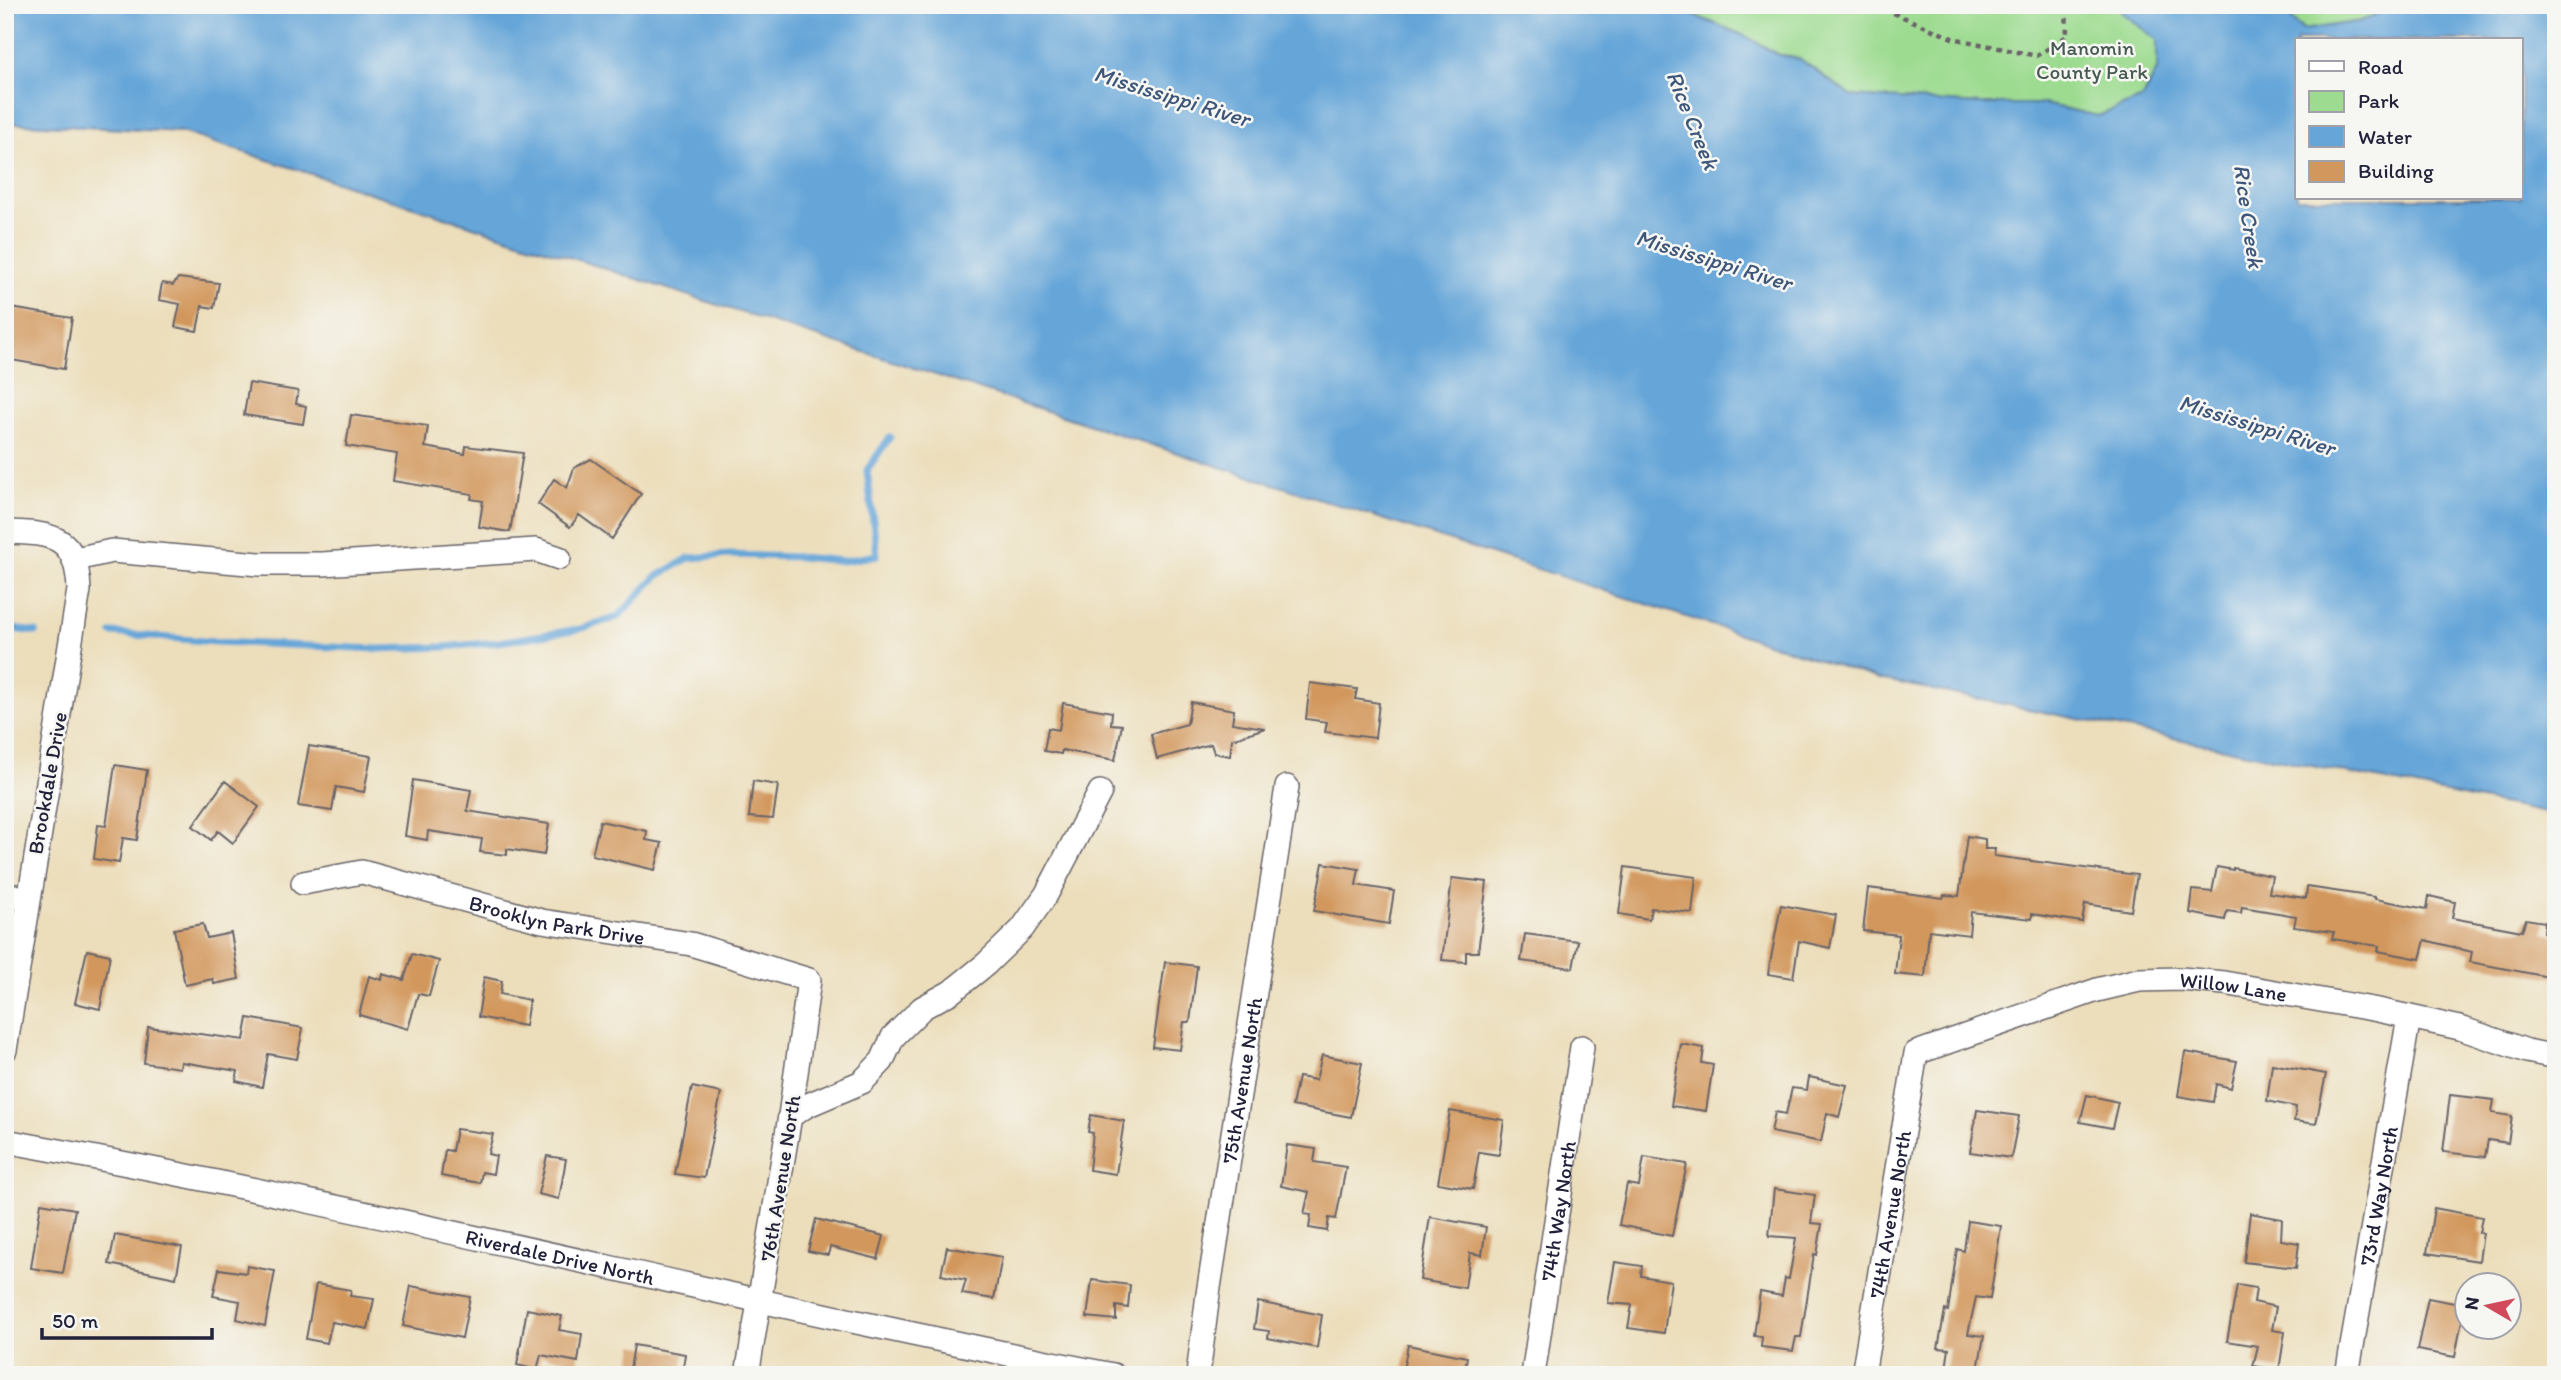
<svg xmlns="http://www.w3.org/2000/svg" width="2561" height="1380" font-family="Itim,sans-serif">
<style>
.green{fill:#9ddb90;stroke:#607e66;stroke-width:2}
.water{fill:#65a5d8;stroke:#44648a;stroke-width:2;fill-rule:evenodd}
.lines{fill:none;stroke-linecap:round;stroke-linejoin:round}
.stream{stroke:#65a5d8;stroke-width:7}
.building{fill:#d2975c}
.street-casing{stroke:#696468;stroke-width:26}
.path{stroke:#696468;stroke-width:4.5;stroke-dasharray:5 5;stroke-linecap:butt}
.street{stroke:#fff;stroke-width:23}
.labels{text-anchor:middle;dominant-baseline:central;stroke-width:5;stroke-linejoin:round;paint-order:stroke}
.park-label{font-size:21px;fill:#475a54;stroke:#f6f6f2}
.street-label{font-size:21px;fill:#22223b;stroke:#f6f6f2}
.water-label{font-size:23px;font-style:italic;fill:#3d567a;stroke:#f6f6f2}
</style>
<rect width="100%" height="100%" fill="#f6f6f2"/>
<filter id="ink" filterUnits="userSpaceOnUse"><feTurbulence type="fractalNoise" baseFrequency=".0143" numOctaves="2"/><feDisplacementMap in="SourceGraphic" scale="14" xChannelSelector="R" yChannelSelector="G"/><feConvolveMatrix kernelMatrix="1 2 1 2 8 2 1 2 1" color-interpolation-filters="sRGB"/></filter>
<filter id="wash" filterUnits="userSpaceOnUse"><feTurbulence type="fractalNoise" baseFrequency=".00686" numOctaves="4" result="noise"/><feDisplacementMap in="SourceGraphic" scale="28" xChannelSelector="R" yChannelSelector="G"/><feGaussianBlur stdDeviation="1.57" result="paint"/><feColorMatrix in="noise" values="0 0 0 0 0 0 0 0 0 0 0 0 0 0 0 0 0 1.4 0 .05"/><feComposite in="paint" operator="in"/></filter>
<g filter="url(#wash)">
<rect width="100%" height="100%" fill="#ecdebb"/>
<path class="green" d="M1669,5H2229L2157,70L2143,98L2098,116L2044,104H1980L1851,96L1800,59L1780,55L1743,35Z
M2277,5H2399L2361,21L2303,30Z"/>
<path class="water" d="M5,5H1669L1743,35L1779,55L1800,59L1851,96L1980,104H2044L2098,116L2143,98L2157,70V40L2122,13L2121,5H2277L2303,30L2361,21L2399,5H2556V815L1879,679L181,132L5,123ZM2297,40H2521V198H2297Z"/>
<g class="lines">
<path class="stream" d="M5,628L36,632
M112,633L215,642L377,649L445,647L499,642L580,629L618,617L656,577L689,558L730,555L799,557L843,561L877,555L867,470L890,437"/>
</g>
<g id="blocks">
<path class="building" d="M178,278L219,283L214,308L202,306L197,331L175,327L180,304L159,300L162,283L173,285Z
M5,307L72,318L64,369L5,359Z
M249,383L298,391L296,404L306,406L303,424L244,415Z
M351,415L428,426L425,447L465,454L466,446L523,453L510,532L479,527L483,501L471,499L472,494L393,481L397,454L346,446Z
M591,459L641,494L612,539L579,515L570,527L538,504L554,479L567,488L574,468Z
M1310,683L1357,689L1355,699L1379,703L1375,738L1325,732L1327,722L1306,719Z
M1191,702L1234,710L1232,723L1265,728L1232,739L1230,756L1214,753L1211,744L1157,759L1151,734L1187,724Z
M1063,703L1112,712L1111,724L1122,725L1115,760L1062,750L1061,754L1044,751L1048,728L1059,730Z
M309,746L371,756L364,792L336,787L332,811L298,806Z
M115,765L147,770L137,840L123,838L119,863L94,859L98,825L106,826Z
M413,780L471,790L467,811L549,824L544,855L507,849V855L480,852L482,839L428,831L427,840L405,836Z
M225,781L259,807L233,843L218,831L211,840L193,826Z
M753,781L778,785L773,819L749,817Z
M600,821L647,831L646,840L662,843L655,870L592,855Z
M1967,836L1985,839V849H1995L1994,856L2137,875L2131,911L2085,904L2082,922L2032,914V919L1971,912L1969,935L1929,930L1925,977L1895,974L1899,935L1863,931L1868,888L1943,898L1944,895L1959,896Z
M1323,863L1359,869L1356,885L1394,891L1389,924L1314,911Z
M1625,867L1696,877L1692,913L1651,908L1649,919L1619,914Z
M2217,867L2233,870V868L2272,876L2269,893L2306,898L2307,887L2375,897V899L2427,909L2429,896L2455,902L2452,918L2522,931L2526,919L2545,922L2544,933L2556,936L2554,978L2470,962L2472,952L2425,940L2420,959L2378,951L2379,946L2332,939L2334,932L2294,927L2296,916L2242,907L2241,913L2227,911L2225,920L2190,913L2193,890L2212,892Z
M1452,878L1487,882L1478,952H1466V962L1442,960Z
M1781,905L1836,915L1830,948L1799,941L1793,978L1768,974Z
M203,924L207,938L231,933L239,979L214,984L213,979L185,985L174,929Z
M1525,934L1578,941L1573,968L1521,961Z
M87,950L110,955L100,1009L75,1003Z
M412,954L439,961L429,996L418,994L408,1029L359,1015L369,976L382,980L383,974L404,980Z
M1165,962L1197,966L1190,1022H1184L1180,1050L1153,1047Z
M484,977L502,981L500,994L529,1000L525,1026L478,1017Z
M248,1018L303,1028L297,1059L268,1054L262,1087L236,1081L238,1071L181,1062L180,1068L144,1063L148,1027L244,1040Z
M1681,1044L1704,1048L1702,1063L1713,1065L1706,1111L1671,1106Z
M2185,1052L2237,1061L2231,1088L2216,1084L2213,1102L2178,1096Z
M1322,1055L1362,1063L1351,1117L1292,1106L1298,1077L1316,1080Z
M2272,1064L2326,1074L2316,1124L2294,1121L2296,1107L2267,1101Z
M1809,1077L1847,1085L1839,1117L1827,1113L1821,1142L1771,1132L1775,1112L1786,1114L1792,1088L1807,1090Z
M692,1087L721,1093L704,1178L675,1174Z
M2087,1095L2118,1102L2112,1128L2080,1122Z
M2450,1095L2494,1100L2492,1113L2512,1116L2508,1143L2488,1140L2485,1157L2443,1152Z
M1977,1110L2019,1116L2011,1158L1970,1152Z
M1450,1111L1504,1120L1499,1155L1479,1152L1473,1189L1438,1183Z
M1091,1115L1124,1121L1116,1174L1089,1170L1093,1133L1088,1132Z
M456,1129L493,1134L488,1154L496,1156L493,1174L482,1172L480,1183L441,1176L445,1150L452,1151Z
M1287,1145L1316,1149L1314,1162L1346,1167L1336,1219L1329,1218L1327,1231L1309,1228L1311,1215L1304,1214L1309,1192L1281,1186Z
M547,1156L566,1159L559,1199L538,1194Z
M1644,1157L1687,1164L1672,1236L1619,1225L1627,1184L1639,1186Z
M1774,1189L1815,1195L1811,1223L1822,1224L1817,1255L1814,1254L1801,1337H1796L1793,1351L1761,1347L1762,1337L1754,1336L1760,1292L1782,1296L1785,1278L1789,1279L1796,1238L1769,1236Z
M41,1203L75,1209L63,1273L31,1268Z
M2434,1208L2482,1217L2479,1233H2483L2479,1261L2427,1253Z
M2250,1213L2282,1219L2281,1240L2299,1243L2296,1268L2244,1262Z
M1430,1217L1486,1227L1482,1255L1470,1253L1465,1288L1420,1280Z
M816,1219L884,1236L878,1259L830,1247L828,1255L808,1251Z
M1968,1221L2001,1226L1990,1299L1976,1297L1968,1334L1984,1336L1977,1375H1945L1949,1349L1938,1348L1945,1310L1948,1311L1957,1249L1964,1251Z
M115,1235L182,1247L176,1278L109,1264Z
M947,1247L1002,1257L994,1299L962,1294L966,1280L941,1275Z
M1615,1262L1642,1266L1641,1276L1671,1281L1664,1333L1628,1328L1632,1305L1608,1303Z
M247,1266L275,1271L265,1326L237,1319L240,1301L213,1296L219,1269L246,1273Z
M1092,1280L1130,1285L1128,1308L1116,1306V1320L1087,1317Z
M316,1284L351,1290L350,1296L374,1299L368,1329L332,1322L327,1343L306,1339Z
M2237,1285L2256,1288L2254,1302L2276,1307L2272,1330L2285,1332L2279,1370L2253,1366L2258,1346L2227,1341Z
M411,1286L470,1297L462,1338L403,1326Z
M2428,1298L2465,1305L2455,1357L2417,1350Z
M1258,1302L1322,1315L1317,1348L1268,1338L1269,1331L1254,1329Z
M527,1309L562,1316L559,1330L582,1334L578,1362L541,1355L537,1370L517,1365Z
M634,1345L685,1354L682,1375H629Z
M1408,1345L1467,1357L1464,1375H1402Z"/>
</g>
</g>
<g filter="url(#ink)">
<use href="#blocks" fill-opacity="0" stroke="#696468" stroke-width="2"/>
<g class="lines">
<g class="street-casing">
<g id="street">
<path d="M5,532C54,533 77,536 79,590L5,1050"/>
<path d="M76,559L112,551L259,564H322L536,550L559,558"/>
<path id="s1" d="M303,883L362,872L542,921L691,944L809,980L790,1116L747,1375"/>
<path d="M5,894L28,899"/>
<path d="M790,1116L808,1105L862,1082L882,1061L893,1037L922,1008L951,992L986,964L1022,929L1046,895L1100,792"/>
<path id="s2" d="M5,1141C377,1208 742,1303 1113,1375"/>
<path id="s3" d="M1198,1375L1208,1294L1287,787"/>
<path id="s4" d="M1533,1375L1582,1047"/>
<path id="s5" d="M1863,1375L1916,1053L2097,990L2139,980L2181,979L2224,983L2378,1010L2460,1028L2527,1051L2556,1057"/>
<path id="s6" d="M2347,1375L2409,1017"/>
</g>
</g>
<path class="path" d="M1792,5L1812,10L1850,5
M1875,5L1952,38L2037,56L2067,36L2066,5"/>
<use href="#street" class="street"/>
</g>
</g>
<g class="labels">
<g class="park-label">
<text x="2092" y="47">Manomin<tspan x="2092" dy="24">County Park</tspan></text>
</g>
<g class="street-label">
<text transform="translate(47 783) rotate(-80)">Brookdale Drive</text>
<text stroke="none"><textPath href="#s1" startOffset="261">Brooklyn Park Drive</textPath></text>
<text stroke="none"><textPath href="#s5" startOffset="656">Willow Lane</textPath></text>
<text stroke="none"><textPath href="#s3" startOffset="298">75th Avenue North</textPath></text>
<text transform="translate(780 1178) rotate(-81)">76th Avenue North</text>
<text stroke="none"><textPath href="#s6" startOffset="182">73rd Way North</textPath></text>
<text stroke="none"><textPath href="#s4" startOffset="166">74th Way North</textPath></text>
<text stroke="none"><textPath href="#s5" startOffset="163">74th Avenue North</textPath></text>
<text stroke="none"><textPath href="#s2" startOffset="567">Riverdale Drive North</textPath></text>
</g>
<g class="water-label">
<text transform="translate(1172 96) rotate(17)">Mississippi River</text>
<text transform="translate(1693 120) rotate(68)">Rice Creek</text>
<text transform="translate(2249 216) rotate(82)">Rice Creek</text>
<text transform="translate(1714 260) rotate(17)">Mississippi River</text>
<text transform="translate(2257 425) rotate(17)">Mississippi River</text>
</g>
</g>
<rect width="2561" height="1380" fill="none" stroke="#f6f6f2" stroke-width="28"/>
<rect x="2295" y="38" width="228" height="161" fill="#f6f6f2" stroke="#a1a1a9" stroke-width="2"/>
<rect x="2309" y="61" width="35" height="10" fill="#ffffff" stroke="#a1a1a9" stroke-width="2"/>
<text x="2358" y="74" font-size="21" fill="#22223b">Road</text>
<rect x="2309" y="91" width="35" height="21" fill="#9ddb90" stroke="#a1a1a9" stroke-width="2"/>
<text x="2358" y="108" font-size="21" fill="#22223b">Park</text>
<rect x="2309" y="126" width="35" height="21" fill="#65a5d8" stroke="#a1a1a9" stroke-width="2"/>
<text x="2358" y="144" font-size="21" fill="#22223b">Water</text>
<rect x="2309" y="161" width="35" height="21" fill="#d2975c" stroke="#a1a1a9" stroke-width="2"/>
<text x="2358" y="178" font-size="21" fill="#22223b">Building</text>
<g transform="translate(2488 1306) rotate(279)"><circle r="33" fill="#f6f6f2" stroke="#a1a1a9" stroke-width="2"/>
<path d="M0-5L12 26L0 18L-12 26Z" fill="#d1495b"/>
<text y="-10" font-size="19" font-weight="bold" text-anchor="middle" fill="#22223b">N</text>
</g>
<path d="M42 1328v10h170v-10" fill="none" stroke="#22223b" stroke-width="3.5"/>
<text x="52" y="1328" font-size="21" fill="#22223b" stroke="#f6f6f2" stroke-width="5" paint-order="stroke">50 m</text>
</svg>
